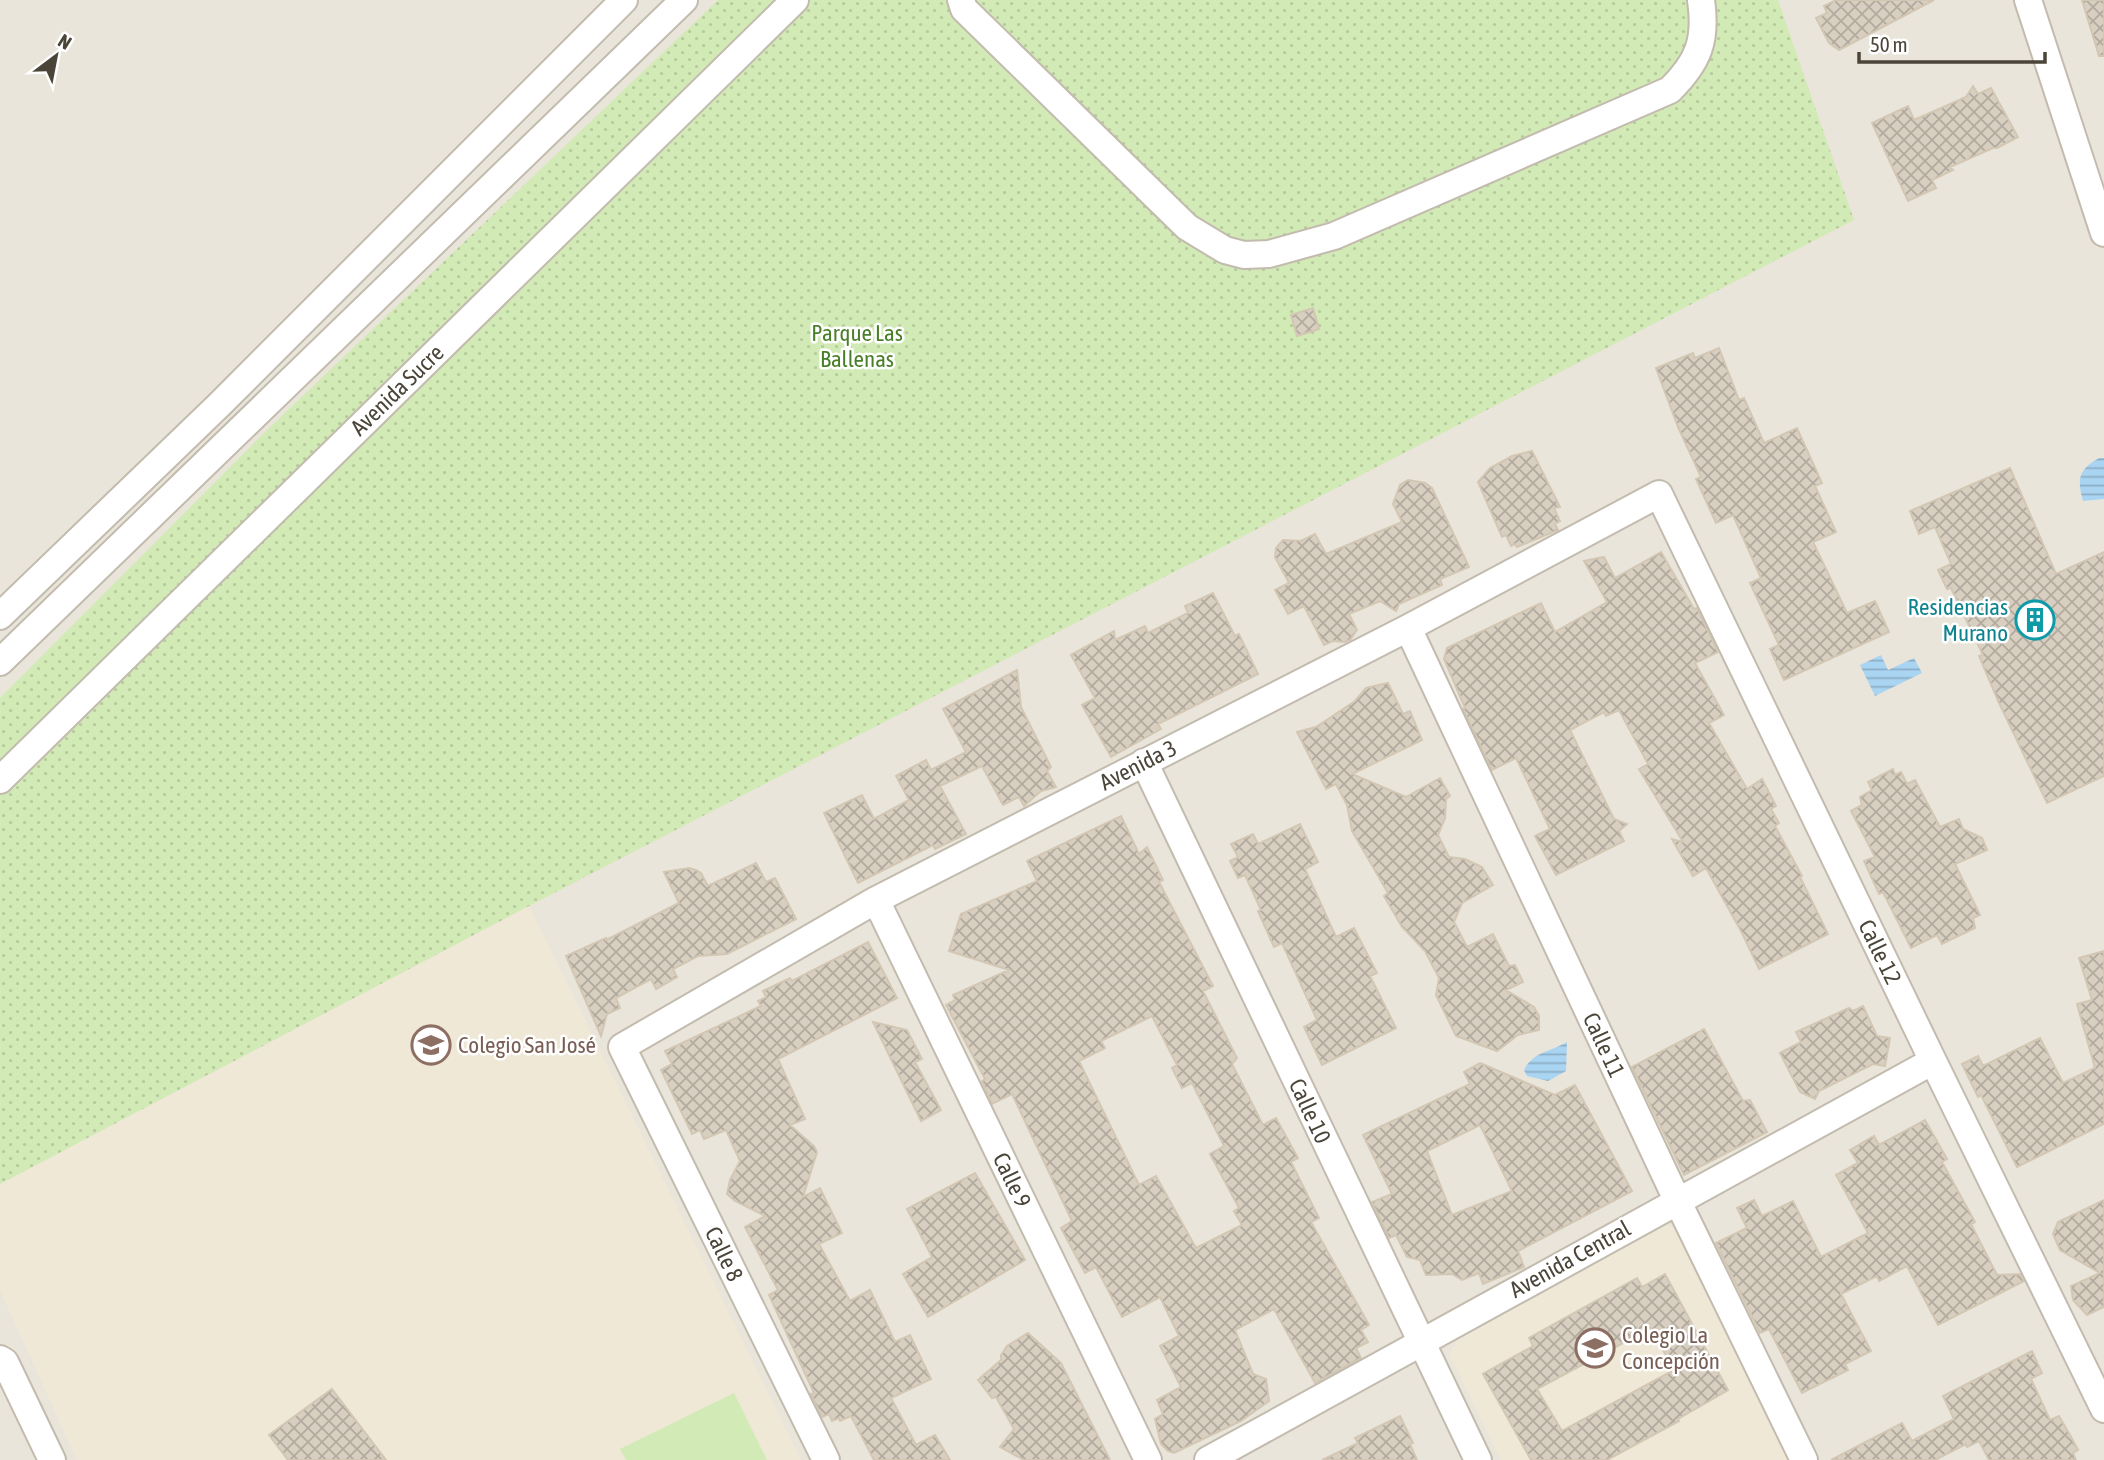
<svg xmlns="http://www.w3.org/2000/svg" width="2104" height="1460" font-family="'Asap Condensed',sans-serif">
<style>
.residential{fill:#eae5da}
.education{fill:#efe8d6}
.park{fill:url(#park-dots)}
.garden{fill:#d2eab5}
.water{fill:url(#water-rules)}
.building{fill:url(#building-cross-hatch);stroke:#d3c7b4;stroke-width:2;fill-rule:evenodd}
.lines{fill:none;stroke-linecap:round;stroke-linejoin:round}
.minor-casing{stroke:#c2bbae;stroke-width:30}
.minor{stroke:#fff;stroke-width:26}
.labels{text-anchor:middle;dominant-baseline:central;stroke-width:5;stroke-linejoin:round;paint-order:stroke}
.park-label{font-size:23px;fill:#4a7f2a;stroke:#fff}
.street-label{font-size:23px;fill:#4b4439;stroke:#fff}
.culture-label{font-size:23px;fill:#0d838f;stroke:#fff;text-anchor:end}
.education-label{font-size:23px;fill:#785e54;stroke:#fff;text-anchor:start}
</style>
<defs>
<pattern id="park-dots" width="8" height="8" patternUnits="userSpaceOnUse" patternTransform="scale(1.75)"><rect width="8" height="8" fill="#d2eab5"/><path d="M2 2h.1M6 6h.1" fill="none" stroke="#b6ca9c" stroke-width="1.8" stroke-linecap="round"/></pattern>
<pattern id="water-rules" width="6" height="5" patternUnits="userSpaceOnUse" patternTransform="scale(1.75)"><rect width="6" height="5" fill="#a9d4f2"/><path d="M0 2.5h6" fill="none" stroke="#8caec5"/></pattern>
<pattern id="building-cross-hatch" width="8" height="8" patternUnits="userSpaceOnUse" patternTransform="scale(1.75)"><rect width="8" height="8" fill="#d8cfc1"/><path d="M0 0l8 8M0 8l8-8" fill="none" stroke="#b1aa9e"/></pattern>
</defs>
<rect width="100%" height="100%" fill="#f6f3ec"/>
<path class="residential" d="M0,0H2104V1460H0Z"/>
<path class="education" d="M529,906L801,1460H77L0,1290V1184Z
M1666,1225L1680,1230L1791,1460H1501L1450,1355L1456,1341Z"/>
<path class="park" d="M718,0H1778L1854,220L529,906L0,1184V698L268,429Z"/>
<path class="garden" d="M734,1393L767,1460H626L620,1449Z"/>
<path class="water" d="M2099,458H2104V499L2083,501C2077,479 2078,470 2099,458Z
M1881,655L1888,670L1914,658L1922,673L1875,696L1860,665Z
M1567,1042L1566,1071L1548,1081L1527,1076L1524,1070C1533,1052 1550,1052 1567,1042Z"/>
<path class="building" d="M1836,0H1934L1839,50L1829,43L1816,18L1827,13L1824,6Z
M2082,0H2104V56H2099Z
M1973,86L1978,94L1991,88L2018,137L1997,148H1993L1950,167L1953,170L1932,180L1936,188L1908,201L1872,123L1908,106L1914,120L1966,97Z
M1313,308L1319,329L1297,336L1291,315Z
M1719,348L1739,400L1744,398L1764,443L1797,428L1822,483L1815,486L1836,532L1813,542L1847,613L1875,601L1889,632L1784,680L1770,649L1779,645L1750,583L1761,578L1733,515L1716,523L1696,479L1701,477L1678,427L1656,368L1693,353L1695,358Z
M1532,451L1560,507L1554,508L1560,521L1555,524L1558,530L1517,547L1515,544L1511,546L1506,535L1502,537L1478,482L1490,468L1512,456Z
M2010,468L2056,574L2104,552V776L2047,803L1999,703L1979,656L1983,655L1951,588L1947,589L1938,570L1951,564L1935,527L1919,534L1910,511Z
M1408,480L1425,483L1432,488L1469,567L1440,579L1442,585L1399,604L1396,611L1380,601L1349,614L1357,630L1350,640L1345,642L1333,641L1324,645L1304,606L1288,614L1275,590L1289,583L1275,557L1276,548L1283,540L1301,541L1315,534L1326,554L1402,522L1393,504L1400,485Z
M1661,552L1694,609L1697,608L1718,652L1695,663L1724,715L1709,723L1747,789L1762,779L1776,806L1771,809L1779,823L1775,826L1802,876L1800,877L1828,934L1759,969L1742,933L1706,868L1693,876L1672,839L1683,842L1639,769L1648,764L1619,710L1606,716L1604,712L1570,730L1614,819L1627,824L1619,831L1624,841L1556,875L1535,836L1550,829L1516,758L1492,770L1463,709L1465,708L1444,659L1447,648L1541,603L1555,632L1607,602L1584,561L1604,557L1615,578Z
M1213,593L1235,636L1239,634L1258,674L1158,724L1161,729L1111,757L1082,705L1095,698L1071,655L1114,631L1115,640L1145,626L1148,633L1188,613L1185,606Z
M1017,670L1021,707L1051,767L1047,771L1056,787L1041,791L1024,806L1019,797L1003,805L982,766L940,786L966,834L935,849L933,845L858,883L824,813L862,795L874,819L909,800L896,776L926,760L931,770L966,752L943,709Z
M1388,683L1403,714L1410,711L1422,740L1352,774L1406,797L1440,778L1450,796L1446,799L1445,818L1438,835L1449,857L1465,859L1482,867L1493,885L1462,903L1454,922L1467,947L1493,934L1509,966L1515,965L1523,982L1506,990L1534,1007L1539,1016V1030L1518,1035L1497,1051L1456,1036L1436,995L1439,978L1425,951L1402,927L1384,896L1388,893L1352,831L1347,805L1336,784L1326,789L1297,732L1316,727L1355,701L1366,688Z
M1893,769L1895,775L1901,772L1907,784L1915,780L1940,827L1959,819L1963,829L1982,838L1987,850L1955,864L1980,915L1973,918L1975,928L1942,944L1937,935L1911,948L1883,892L1879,894L1864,861L1875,857L1851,811L1862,805L1860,797L1872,790L1868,782Z
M1121,816L1139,854L1147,847L1163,880L1159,882L1213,986L1203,991L1237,1058L1232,1064L1263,1125L1276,1118L1298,1158L1291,1162L1319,1218L1311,1222L1369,1325L1361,1330L1368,1342L1356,1348L1361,1358L1315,1383L1274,1309L1235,1330L1253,1374L1266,1379L1269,1401L1241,1421L1174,1453L1168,1451L1161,1444L1155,1419L1163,1414L1157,1400L1181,1387L1160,1346L1179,1336L1160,1297L1122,1317L1096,1267L1085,1273L1061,1228L1072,1221L1012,1094L992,1104L982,1081L985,1079L946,1005L955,1000L953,995L1009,970L949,951L961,914L1037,881L1027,861ZM1152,1016L1177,1065L1172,1068L1182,1088L1192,1083L1224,1146L1210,1154L1239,1208L1234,1211L1242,1225L1196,1248L1156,1176L1139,1185L1079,1061L1105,1048L1101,1041Z
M1300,824L1318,862L1305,869L1336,937L1354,928L1377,973L1370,976L1396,1028L1322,1065L1304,1027L1317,1020L1282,943L1274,947L1258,911L1261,910L1245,875L1238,878L1230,861L1238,857L1231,844L1253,834L1258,844Z
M756,863L766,882L775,878L796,919L727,954L698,956L673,969L677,977L656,989L651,979L616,998L620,1008L607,1014L601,1036L566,956L606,938V940L679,903L664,872L689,868L696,870L701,873L708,886Z
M868,942L897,998L778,1059L805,1119L790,1125L814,1146L817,1152L803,1197L820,1188L842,1233L819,1244L850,1301L870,1290L895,1342L910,1335L931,1379L891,1398L916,1445L935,1435L950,1460H874L851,1416L840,1421L839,1418L832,1421L829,1414L822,1417L811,1394L814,1393L769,1295L778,1290L745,1227L765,1216L735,1201L727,1194L730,1180L740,1161L726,1130L704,1139L700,1130L692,1134L661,1070L672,1064L665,1051L761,1006L758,1001L766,997L763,991L790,978L792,981Z
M2104,951V1124L2017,1167L1981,1095L1978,1097L1962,1064L1978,1056L1983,1066L2040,1038L2063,1083L2095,1068L2077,1004L2092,1000L2079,958Z
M1863,1006L1877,1036L1890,1038L1885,1066L1873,1064L1819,1091L1815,1099L1800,1092L1780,1053L1801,1042L1796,1032L1849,1008L1853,1011Z
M873,1022L907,1030L922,1059L915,1062L941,1110L921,1121Z
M1704,1029L1743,1101L1750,1100L1767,1132L1684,1175L1632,1067Z
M1480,1063L1555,1095L1575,1085L1632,1191L1518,1251L1524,1267L1483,1284L1479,1273L1462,1280L1452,1274L1426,1275L1420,1260L1407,1257L1396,1235L1389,1238L1372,1202L1392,1194L1363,1135L1470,1084L1464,1072ZM1480,1125L1512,1191L1452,1215L1427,1151Z
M1925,1120L1947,1159L1942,1162L1975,1222L1971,1224L1997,1275L2020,1274L2024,1281L1938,1325L1907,1266L1879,1281L1877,1276L1841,1294L1871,1351L1845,1364L1848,1370L1802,1393L1769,1329L1760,1333L1716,1243L1747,1228L1737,1208L1754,1200L1762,1216L1793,1201L1821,1257L1868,1233L1836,1175L1858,1163L1850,1150L1874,1136L1879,1145Z
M975,1173L1025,1260L928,1317L903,1274L932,1257L907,1209Z
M2104,1200V1307L2087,1315L2073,1300L2071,1286L2100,1273L2060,1250L2053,1234L2058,1222Z
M1665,1274L1728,1390L1678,1419L1679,1421L1607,1460H1531L1483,1374L1533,1346L1529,1338L1637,1278L1642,1287ZM1651,1328L1674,1370L1562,1431L1537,1389Z
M1028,1333L1061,1363L1110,1460H1024L1000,1447L1014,1429L996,1397L992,1398L978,1380L1001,1360V1355L1007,1346Z
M2032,1351L2042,1373L2031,1379L2050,1420L2059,1416L2070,1435L2078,1450L2073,1453L2076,1460H1989L1979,1441L1967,1447L1966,1444L1935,1460H1831L1902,1423L1912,1441L1954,1419L1943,1396Z
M332,1389L386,1460H288L269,1435Z
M1400,1416L1413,1443L1410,1444L1417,1460H1322L1358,1443L1355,1438Z"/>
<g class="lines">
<g class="minor-casing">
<path id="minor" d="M961,0L964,9L1187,227L1225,250L1244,255L1269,254L1334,236L1670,90C1698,62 1707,41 1701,0
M2028,0L2104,233
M0,616L219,405L624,0
M1408,628L1677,1200L1804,1460
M0,662L684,0
M1144,762L1478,1460
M0,780L795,0
M876,900L1148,1460
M0,1359L5,1362L52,1460
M826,1460L622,1047L876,900L1408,628L1659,494L1933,1061L2104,1409
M1208,1460L1933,1061"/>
</g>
<use href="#minor" class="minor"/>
</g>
<defs>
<g id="building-ring" transform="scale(2.0125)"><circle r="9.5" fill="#fff" stroke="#0f9aa8" stroke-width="1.5"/><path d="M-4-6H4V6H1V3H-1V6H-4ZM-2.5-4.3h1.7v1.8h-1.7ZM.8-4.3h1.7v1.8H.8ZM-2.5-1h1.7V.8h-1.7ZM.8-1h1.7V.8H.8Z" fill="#0f9aa8"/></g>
<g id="school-ring" transform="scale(2.0125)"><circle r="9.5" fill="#fff" stroke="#8d6e63" stroke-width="1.5"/><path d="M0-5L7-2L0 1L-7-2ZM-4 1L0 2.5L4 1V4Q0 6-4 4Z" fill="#8d6e63"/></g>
</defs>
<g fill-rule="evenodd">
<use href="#building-ring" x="2035" y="620"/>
<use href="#school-ring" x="431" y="1045"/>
<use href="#school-ring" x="1595" y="1348"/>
</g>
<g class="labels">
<g class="park-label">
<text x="857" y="333">Parque Las<tspan x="857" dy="26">Ballenas</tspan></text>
</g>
<g class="street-label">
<text transform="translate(397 390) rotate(-44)">Avenida Sucre</text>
<text transform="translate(1138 765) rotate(-27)">Avenida 3</text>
<text transform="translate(1880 952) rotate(64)">Calle 12</text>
<text transform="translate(1604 1045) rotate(65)">Calle 11</text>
<text transform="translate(1310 1111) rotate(65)">Calle 10</text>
<text transform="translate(1012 1180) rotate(64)">Calle 9</text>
<text transform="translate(724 1254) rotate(64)">Calle 8</text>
<text transform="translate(1570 1259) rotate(-29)">Avenida Central</text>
</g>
<g class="culture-label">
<text x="2008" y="607">Residencias<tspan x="2008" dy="26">Murano</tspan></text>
</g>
<g class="education-label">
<text x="458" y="1045">Colegio San José</text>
<text x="1622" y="1335">Colegio La<tspan x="1622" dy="26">Concepción</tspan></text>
</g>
</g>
<g transform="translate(56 56) rotate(32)" stroke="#ffffff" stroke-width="5" paint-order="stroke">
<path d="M0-5L12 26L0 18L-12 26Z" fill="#4b4439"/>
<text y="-10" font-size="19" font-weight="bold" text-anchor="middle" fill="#4b4439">N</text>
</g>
<path d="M1859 52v10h186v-10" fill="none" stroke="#4b4439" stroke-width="3.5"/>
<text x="1870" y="52" font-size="21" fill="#4b4439" stroke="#ffffff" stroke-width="5" paint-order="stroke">50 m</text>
</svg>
